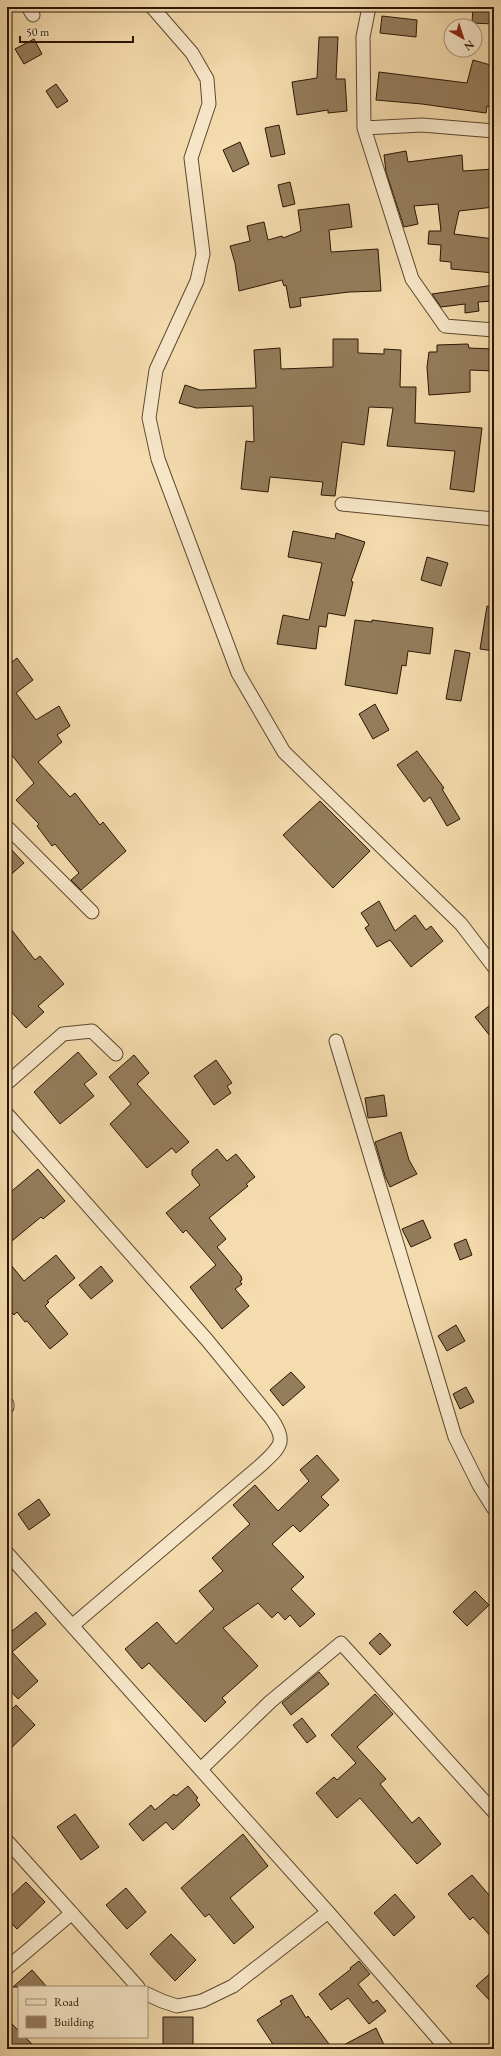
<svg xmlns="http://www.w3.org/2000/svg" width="501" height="2056" font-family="'EB Garamond',serif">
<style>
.building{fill:#947d5c;stroke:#2a1604}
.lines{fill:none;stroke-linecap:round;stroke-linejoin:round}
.minor-casing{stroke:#5d482e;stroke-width:15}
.minor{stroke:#f8e8ca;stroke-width:13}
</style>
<rect width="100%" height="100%" fill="#f5dcae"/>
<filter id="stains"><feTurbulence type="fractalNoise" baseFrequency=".005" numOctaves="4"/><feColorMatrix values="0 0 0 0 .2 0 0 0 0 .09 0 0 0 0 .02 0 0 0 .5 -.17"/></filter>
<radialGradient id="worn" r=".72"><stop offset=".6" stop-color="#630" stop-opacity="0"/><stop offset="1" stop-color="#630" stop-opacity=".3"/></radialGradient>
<path class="building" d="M473,7H494V24L472,23Z
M382,16L417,20L416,37L380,33Z
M319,37H338L336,79H345L347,111L328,113V110L297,115L292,82L317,78Z
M34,39L42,54L24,64L15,49Z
M473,60L494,66V108L487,106L486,113L422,104L376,100L379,72L467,83Z
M56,84L68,101L57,108L46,91Z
M279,125L285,154L271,157L265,128Z
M240,142L249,164L233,172L223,150Z
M406,151L408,162L462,155L463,171L494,169V207L459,211L454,234L494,239V273L451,269V262L440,261L441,245L428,244L429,231H441L438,204L414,206L418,224L404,227L386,172L384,155Z
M290,182L295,204L283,207L278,185Z
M349,204L352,227L329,230L331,252L378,249L381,291L349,292L300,298L301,306L290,308L286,285L284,286L282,280L239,291L235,263L230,246L250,241L247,226L264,222L268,240L282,236L283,238L301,231L298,210Z
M494,285V301L478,302L479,311L465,313V304L441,307L432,294Z
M333,339H358V353L384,354V349L401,350L400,387H416L415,423L482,428L474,492L450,489L455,451L387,446L393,408L369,407L364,445L342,442L335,496L321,495L323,482L270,477L268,492L241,489L246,441L254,442L253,406L196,408L179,403L185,385L200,390L256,388L254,350L280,348L281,369L333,367Z
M468,344L469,348L494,349V371L470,370V392L429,395L427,367L429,352H437V345Z
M293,531L335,539L336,533L365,542L351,581L353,582L345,616L328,613L326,627L319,626L316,649L277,644L283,615L309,620L322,563L288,557Z
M427,557L448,563L441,586L421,580Z
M487,606L494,607V651L480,649Z
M355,620L372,622V620L433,628L430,654L408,651L406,666L402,665L397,694L345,685Z
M455,650L470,653L461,701L446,699Z
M17,658L33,680L16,693L36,720L59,706L70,726L57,735L62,742L38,762L70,797L75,793L100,825L103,822L126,851L81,890L71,880L79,873L55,844L52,846L37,826L39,824L16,800L34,783L7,749V666Z
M375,704L389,730L373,739L359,714Z
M417,751L444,788L442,789L460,819L447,826L430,797L424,802L397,765Z
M320,801L370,851L333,888L283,835Z
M7,845L24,863L7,878Z
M379,901L395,931L415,915L426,930L431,926L443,941L411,967L390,940L377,947L365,928L369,925L361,913Z
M7,924L35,960L40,956L64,984L38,1006L44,1012L26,1028L7,1007Z
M494,1002V1041L475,1017Z
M78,1052L97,1074L84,1084L94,1096L60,1124L34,1092Z
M134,1055L149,1073L137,1084L189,1142L176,1153L172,1148L147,1168L110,1124L131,1104L109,1077Z
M216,1060L232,1083L227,1086L231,1093L214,1105L194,1076Z
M384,1095L387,1116L368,1118L365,1098Z
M401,1132L409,1160L417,1174L390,1187L385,1176L375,1142Z
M217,1149L227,1161L236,1154L255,1177L246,1184L248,1186L209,1218L226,1239L217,1247L241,1276L242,1280L240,1281L242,1284L235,1289L249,1306L222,1329L190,1287L216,1265L186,1230L183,1233L166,1213L200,1185L192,1175V1170Z
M38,1169L65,1201L43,1219L41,1217L7,1245V1195Z
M423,1220L431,1238L411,1247L402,1229Z
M466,1239L472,1255L460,1260L454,1244Z
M56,1255L75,1278L47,1301L49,1302L45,1306L68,1334L50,1349L27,1321L25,1322L17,1312L14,1315L7,1306V1260L24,1281Z
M101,1266L113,1281L91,1299L79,1285Z
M456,1325L465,1341L447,1351L438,1336Z
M291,1372L305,1387L283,1406L270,1390Z
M466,1387L474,1402L460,1409L453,1394Z
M317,1455L339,1480L321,1497L329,1505L300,1532L293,1525L272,1544L304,1577L291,1589L315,1614L300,1627L290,1615L285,1620L278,1612L272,1618L258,1603L223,1628L258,1666L222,1698L226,1702L205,1722L149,1663L142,1669L125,1649L157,1622L176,1644L214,1609L199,1591L223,1571L212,1558L250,1524L233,1505L255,1485L278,1511L309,1481L300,1470Z
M39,1499L50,1515L29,1530L18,1514Z
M475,1591L489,1605L467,1626L453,1612Z
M36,1612L46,1624L12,1652L38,1681L18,1699L7,1687V1635Z
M380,1633L391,1645L380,1655L369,1643Z
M319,1672L329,1684L291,1715L282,1703Z
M375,1694L393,1714L357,1747L386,1779L380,1784L412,1823L419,1817L441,1844L417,1864L360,1798L337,1818L316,1793L334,1777L337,1780L356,1763L331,1735Z
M16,1705L35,1725L7,1752V1714Z
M302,1718L316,1736L307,1743L293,1725Z
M188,1786L198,1798L196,1800L200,1805L173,1830L166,1822L143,1841L129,1824L151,1805L155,1810L174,1794L176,1796Z
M75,1814L99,1847L81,1860L57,1827Z
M243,1834L268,1866L230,1898L254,1927L234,1944L209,1914L205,1917L181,1888Z
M472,1875L494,1901V1940L473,1917L470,1920L448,1894Z
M26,1882L45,1902L17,1929L7,1919V1900Z
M126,1888L146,1912L127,1929L106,1905Z
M395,1894L415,1917L394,1936L374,1913Z
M171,1934L196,1960L175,1981L150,1954Z
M359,1961L370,1974L358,1984L373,2003L377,2000L386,2011L369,2024L348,1998L331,2010L319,1994L351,1969L350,1968Z
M32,1970L47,1987H13Z
M494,1970V2005L476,1986Z
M292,1995L306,2018L308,2016L329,2044L323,2049H276L257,2020L282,2004L280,2001Z
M163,2017H193V2049H163Z
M7,2019L19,2031V2037H25L37,2049H7Z
M376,2028L386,2049H336Z"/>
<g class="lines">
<g class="minor-casing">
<path id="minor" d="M28,7L33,15
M152,7L192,53L207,79L209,104L191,158L203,254L197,281L156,370L149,418L158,459L238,673L284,752L461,924L494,967
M369,7L363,37L364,128L412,279L445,326L494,330
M364,128L422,125L494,131
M342,504L494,519
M7,827L92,912
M336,1041L455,1437L479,1485L494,1509
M7,1083L63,1034L92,1031L116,1054
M7,1114L207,1340L271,1418C288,1442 280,1447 261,1465L73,1625
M7,1404V1407
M7,1553L328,1912L447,2049
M201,1769L270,1702L341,1643L494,1812
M7,1841L138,1987
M7,1968L72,1913
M147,1994L162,2001L177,2006L202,2001L233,1986L328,1912"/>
</g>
<use href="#minor" class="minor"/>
</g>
<rect width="501" height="2056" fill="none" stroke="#f5dcae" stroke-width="24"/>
<rect x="8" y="8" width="485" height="2040" fill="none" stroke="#2a1604" stroke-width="2"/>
<rect x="12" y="12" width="477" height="2032" fill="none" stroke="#2a1604"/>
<rect x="18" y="1986" width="130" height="52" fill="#f8e8ca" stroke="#a6947b"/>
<rect x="26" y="1999" width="20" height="6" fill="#f8e8ca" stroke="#a6947b"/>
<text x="54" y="2006" font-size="12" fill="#2a1604">Road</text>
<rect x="26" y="2016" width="20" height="12" fill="#947d5c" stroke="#a6947b"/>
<text x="54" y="2026" font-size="12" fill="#2a1604">Building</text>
<g transform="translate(463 38) rotate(141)"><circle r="19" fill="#f8e8ca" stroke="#a6947b"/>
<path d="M0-3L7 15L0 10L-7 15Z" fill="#8f2418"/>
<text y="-6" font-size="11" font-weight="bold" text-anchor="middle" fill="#2a1604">N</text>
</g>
<path d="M20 36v6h113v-6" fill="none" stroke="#2a1604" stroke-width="2"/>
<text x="26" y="36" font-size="12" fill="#2a1604" stroke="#f8e8ca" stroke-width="3" paint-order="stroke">50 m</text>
<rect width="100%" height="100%" filter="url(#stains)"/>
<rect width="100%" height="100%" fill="url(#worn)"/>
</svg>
